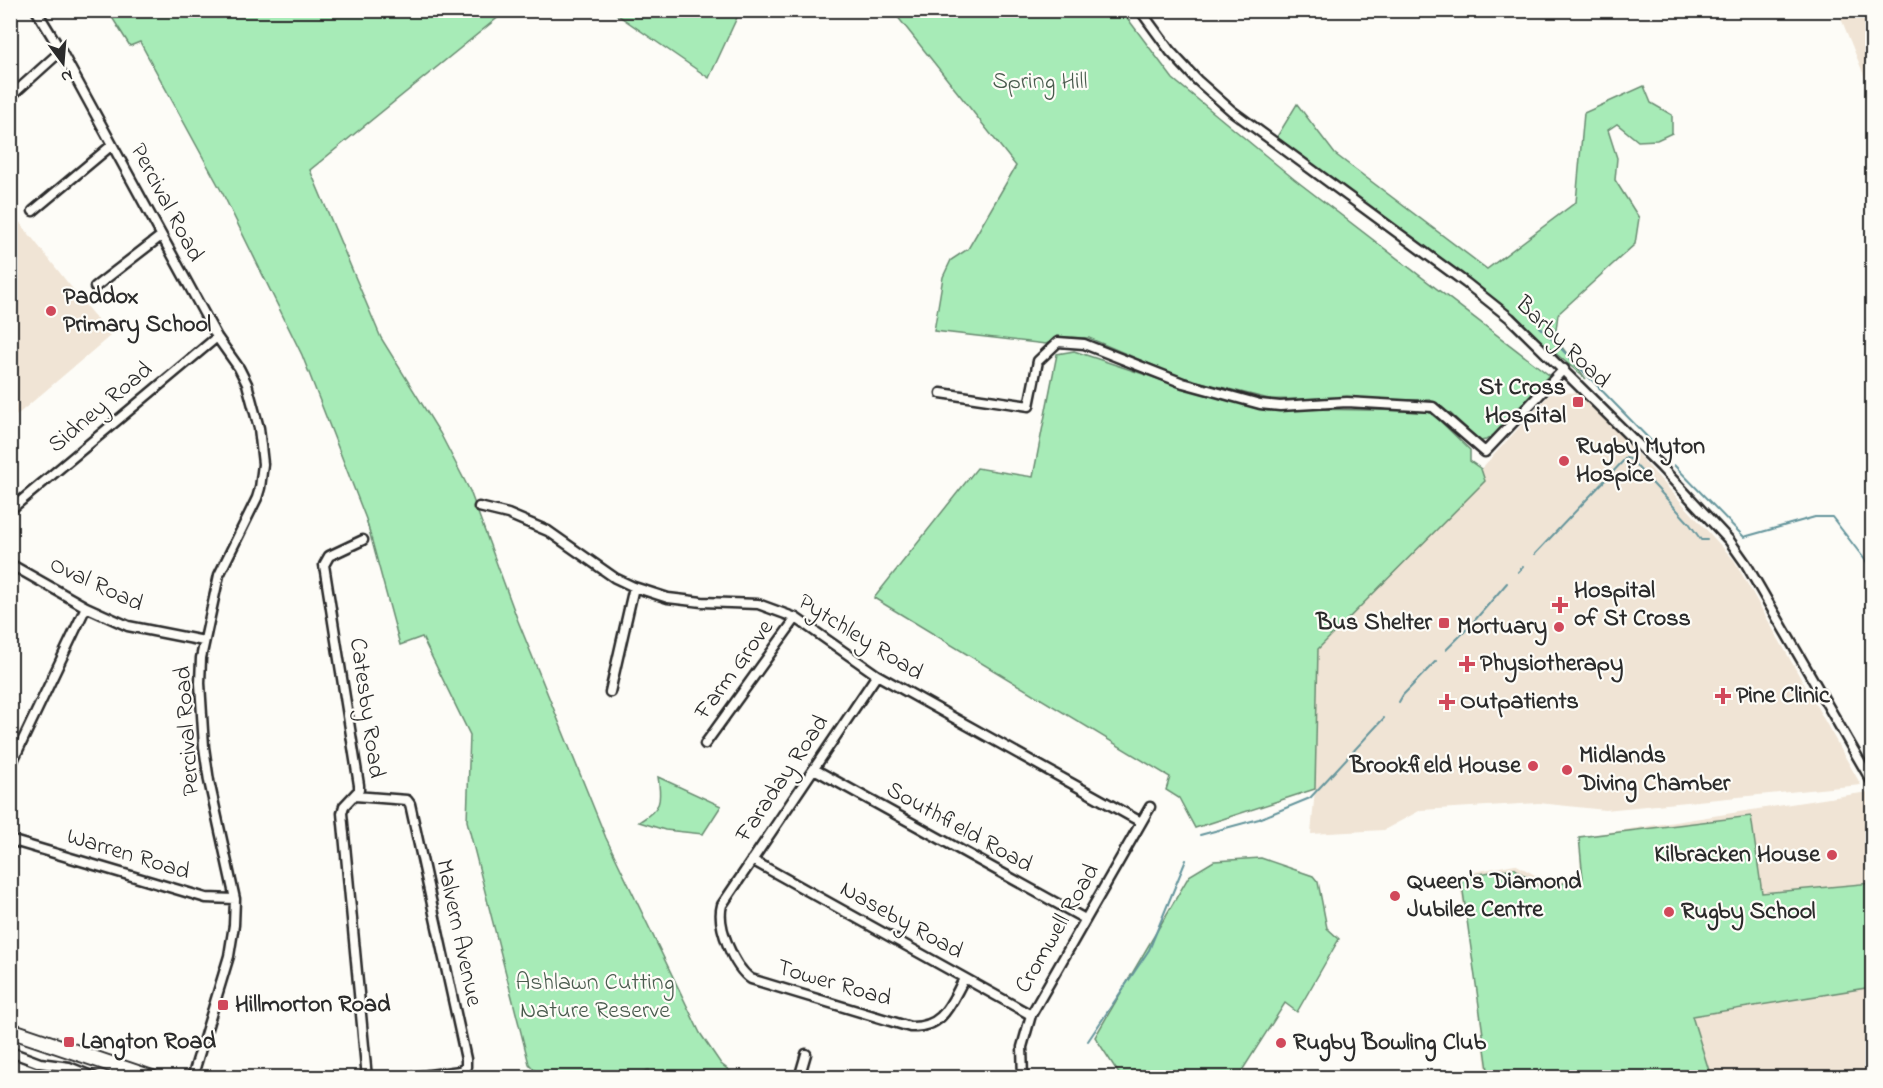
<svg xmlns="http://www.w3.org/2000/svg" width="1883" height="1088" font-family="'Indie Flower',sans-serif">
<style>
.built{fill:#f0e4d5}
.green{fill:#a7ebb7;stroke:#698b71;stroke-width:1.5}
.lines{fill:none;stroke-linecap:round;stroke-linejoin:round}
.stream{stroke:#65959c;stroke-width:2}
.minor-casing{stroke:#2b2b2b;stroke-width:13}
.trunk-casing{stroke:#2b2b2b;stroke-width:18}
.minor{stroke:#fdfcf7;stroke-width:8}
.trunk{stroke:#fdfcf7;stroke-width:14}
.poi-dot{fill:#d1495b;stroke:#fdfcf7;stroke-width:2}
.labels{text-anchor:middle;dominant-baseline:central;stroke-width:4.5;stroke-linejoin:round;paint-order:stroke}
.park-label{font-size:24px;fill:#4a5b4e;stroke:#fdfcf7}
.street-label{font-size:24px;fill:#2b2b2b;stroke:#fdfcf7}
.poi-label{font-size:24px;font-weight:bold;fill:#2b2b2b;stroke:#fdfcf7;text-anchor:start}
</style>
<rect width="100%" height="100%" fill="#fdfcf7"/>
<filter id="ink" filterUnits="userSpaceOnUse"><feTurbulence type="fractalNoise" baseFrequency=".0167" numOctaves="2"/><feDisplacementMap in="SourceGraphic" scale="12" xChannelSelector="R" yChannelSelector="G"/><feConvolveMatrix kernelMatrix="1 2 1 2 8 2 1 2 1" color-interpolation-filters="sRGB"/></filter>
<g filter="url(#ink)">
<path class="built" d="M1838,11H1872V80L1868,85Z
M10,210L110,336L11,420H10Z
M1581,392L1734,560L1861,785L1605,810L1539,803L1421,810L1384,830L1311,834L1315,789L1318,649L1485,481L1481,469L1550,394Z
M1868,792L1872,800V1077H1487L1471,946L1458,875L1515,864L1542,879L1581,877L1579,837Z"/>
<path class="green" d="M108,11H506L310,170L381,338L440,433L470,491L518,621L606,838L700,1033L721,1064L738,1077H652L648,1070L631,1077H545L537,1073L529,1064L467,821L470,735L422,637L400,645L366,519L302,355L223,194L140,42L130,46Z
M612,11H740L709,78Z
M893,11H1122L1173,79L1294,179L1549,375L1494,435L1486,440L1480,441L1451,414L1430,400L1269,399L1180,377L1089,338L1061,337L1046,344L934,331L943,277L951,260L968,249L1016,166Z
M1644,86L1651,103L1672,115V133L1657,140L1638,141L1617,124L1608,130L1617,158L1615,180L1639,218L1635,244L1558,314L1555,338L1586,379L1474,285L1275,140L1297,104L1335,154L1487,269L1576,202L1584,113Z
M1074,351L1185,388L1267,411L1308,409L1427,411L1440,421L1470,450V461L1481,469L1485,481L1318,649L1315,789L1195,828L1179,798L1166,790L1170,777L874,598L977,468L1033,477L1057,354Z
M658,777L721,806L703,834L665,830L639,822C661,808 662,803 658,777Z
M1751,816L1762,893L1872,883V987L1692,1016L1711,1077H1489L1461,877L1514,868L1541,888L1583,879L1579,837Z
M1261,858L1313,876L1318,882L1327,928L1339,939L1297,1012L1285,1003L1238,1077H1121L1095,1037L1189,876L1214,861Z"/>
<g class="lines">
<path class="stream" d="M1540,327L1658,448
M1674,465L1744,537L1815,517H1832L1872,569
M1535,554L1626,458L1630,459L1689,523L1701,540H1707
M1518,572L1523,567
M1446,650L1468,628L1507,583
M1399,702L1403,695L1436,661
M1200,835L1259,819L1310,798L1384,718
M1088,1041L1149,950L1186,860"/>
<g class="minor-casing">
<path id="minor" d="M36,10L61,51L217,337L239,368L247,384L259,428L263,464L260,488L257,498L219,575L201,658L200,683L204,747L209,781L235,899L234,925L229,956L192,1078
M1140,10L1170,51L1197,80L1232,111L1466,283L1510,318L1661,467L1729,540L1746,564L1872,782
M10,97L61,51
M33,211L112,145
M95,287L161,236
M941,393L1029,406L1038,361L1058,342L1084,344L1183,383L1260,404L1280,406L1347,402L1433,407L1485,452L1564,369
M479,507L508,514L548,531L615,578L634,587L668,598L702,602L758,604L796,618L877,675L1141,822
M10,510L217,337
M363,540L329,556L324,565L359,785V790L344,806L342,813L367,1078
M10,564L86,607L128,626L204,641
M877,675L722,905C716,926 734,967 751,979L910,1027C944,1028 950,1004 964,979
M610,692L634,587
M705,744L796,618
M10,767L86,607
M814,769L1085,919
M355,796L407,800L410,804L466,1059V1067L460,1071L406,1078
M10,840L206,898L235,899
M752,860L1031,1015
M16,1054L40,1063L69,1067L96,1078
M799,1078L806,1054
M1023,1078L1022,1047L1031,1015L1150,807"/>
</g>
<g class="trunk-casing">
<path id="trunk" d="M10,1030L152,1078"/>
</g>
<use href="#minor" class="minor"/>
<use href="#trunk" class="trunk"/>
</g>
</g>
<g class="poi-dot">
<circle cx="51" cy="311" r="6"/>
<rect x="1572" y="396" width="12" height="12" rx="3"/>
<circle cx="1564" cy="461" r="6"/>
<path d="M1557 596h6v6h6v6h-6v6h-6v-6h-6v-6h6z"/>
<rect x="1438" y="617" width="12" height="12" rx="3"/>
<circle cx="1559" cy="627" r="6"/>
<path d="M1464 655h6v6h6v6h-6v6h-6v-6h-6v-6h6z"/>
<path d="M1720 687h6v6h6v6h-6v6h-6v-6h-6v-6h6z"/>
<path d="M1444 693h6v6h6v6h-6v6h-6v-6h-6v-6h6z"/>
<circle cx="1533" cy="766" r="6"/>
<circle cx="1567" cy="770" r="6"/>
<circle cx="1832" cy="855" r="6"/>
<circle cx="1395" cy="896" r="6"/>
<circle cx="1669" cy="912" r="6"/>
<rect x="217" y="999" width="12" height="12" rx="3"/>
<rect x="63" y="1036" width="12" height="12" rx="3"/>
<circle cx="1281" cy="1043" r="6"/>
</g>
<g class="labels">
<g class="park-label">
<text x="1040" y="82">Spring Hill</text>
<text x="595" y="983">Ashlawn Cutting<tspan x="595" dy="28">Nature Reserve</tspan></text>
</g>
<g class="street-label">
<text transform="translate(166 203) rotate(62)">Percival Road</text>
<text transform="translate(1562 343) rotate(44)">Barby Road</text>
<text transform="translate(101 408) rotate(-40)">Sidney Road</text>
<text transform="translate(96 585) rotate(25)">Oval Road</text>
<text transform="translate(860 638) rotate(32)">Pytchley Road</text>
<text transform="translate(735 670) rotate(-54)">Farm Grove</text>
<text transform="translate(366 708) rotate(82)">Catesby Road</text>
<text transform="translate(188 731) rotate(-94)">Percival Road</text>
<text transform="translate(783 779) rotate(-56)">Faraday Road</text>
<text transform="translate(959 828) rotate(29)">Southfield Road</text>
<text transform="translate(128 855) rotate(17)">Warren Road</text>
<text transform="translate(901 921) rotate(29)">Naseby Road</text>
<text transform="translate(1058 929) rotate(-60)">Cromwell Road</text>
<text transform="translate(458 933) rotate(78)">Malvern Avenue</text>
<text transform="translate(834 984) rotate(16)">Tower Road</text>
</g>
<g class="poi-label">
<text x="63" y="297">Paddox<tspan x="63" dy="28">Primary School</tspan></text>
<text x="1566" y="388" text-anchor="end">St Cross<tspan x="1566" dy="28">Hospital</tspan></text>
<text x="1576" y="447">Rugby Myton<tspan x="1576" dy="28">Hospice</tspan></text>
<text x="1574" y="591">Hospital<tspan x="1574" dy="28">of St Cross</tspan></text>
<text x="1432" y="623" text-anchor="end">Bus Shelter</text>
<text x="1547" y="627" text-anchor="end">Mortuary</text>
<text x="1480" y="664">Physiotherapy</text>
<text x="1736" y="696">Pine Clinic</text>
<text x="1460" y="702">Outpatients</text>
<text x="1579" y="756">Midlands<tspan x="1579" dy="28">Diving Chamber</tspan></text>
<text x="1521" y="766" text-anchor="end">Brookfield House</text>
<text x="1820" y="855" text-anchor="end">Kilbracken House</text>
<text x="1407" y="882">Queen's Diamond<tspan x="1407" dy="28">Jubilee Centre</tspan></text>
<text x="1681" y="912">Rugby School</text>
<text x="235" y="1005">Hillmorton Road</text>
<text x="81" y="1042">Langton Road</text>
<text x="1293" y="1043">Rugby Bowling Club</text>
</g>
</g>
<rect width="1883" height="1088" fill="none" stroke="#fdfcf7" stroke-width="36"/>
<rect x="18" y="18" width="1847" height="1052" fill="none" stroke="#2b2b2b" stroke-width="2" filter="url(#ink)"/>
<g transform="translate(63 63) rotate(164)" stroke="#fdfcf7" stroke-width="4.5" paint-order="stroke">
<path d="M0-4.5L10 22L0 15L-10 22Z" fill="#2b2b2b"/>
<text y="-9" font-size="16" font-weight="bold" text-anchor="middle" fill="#2b2b2b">N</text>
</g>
</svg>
